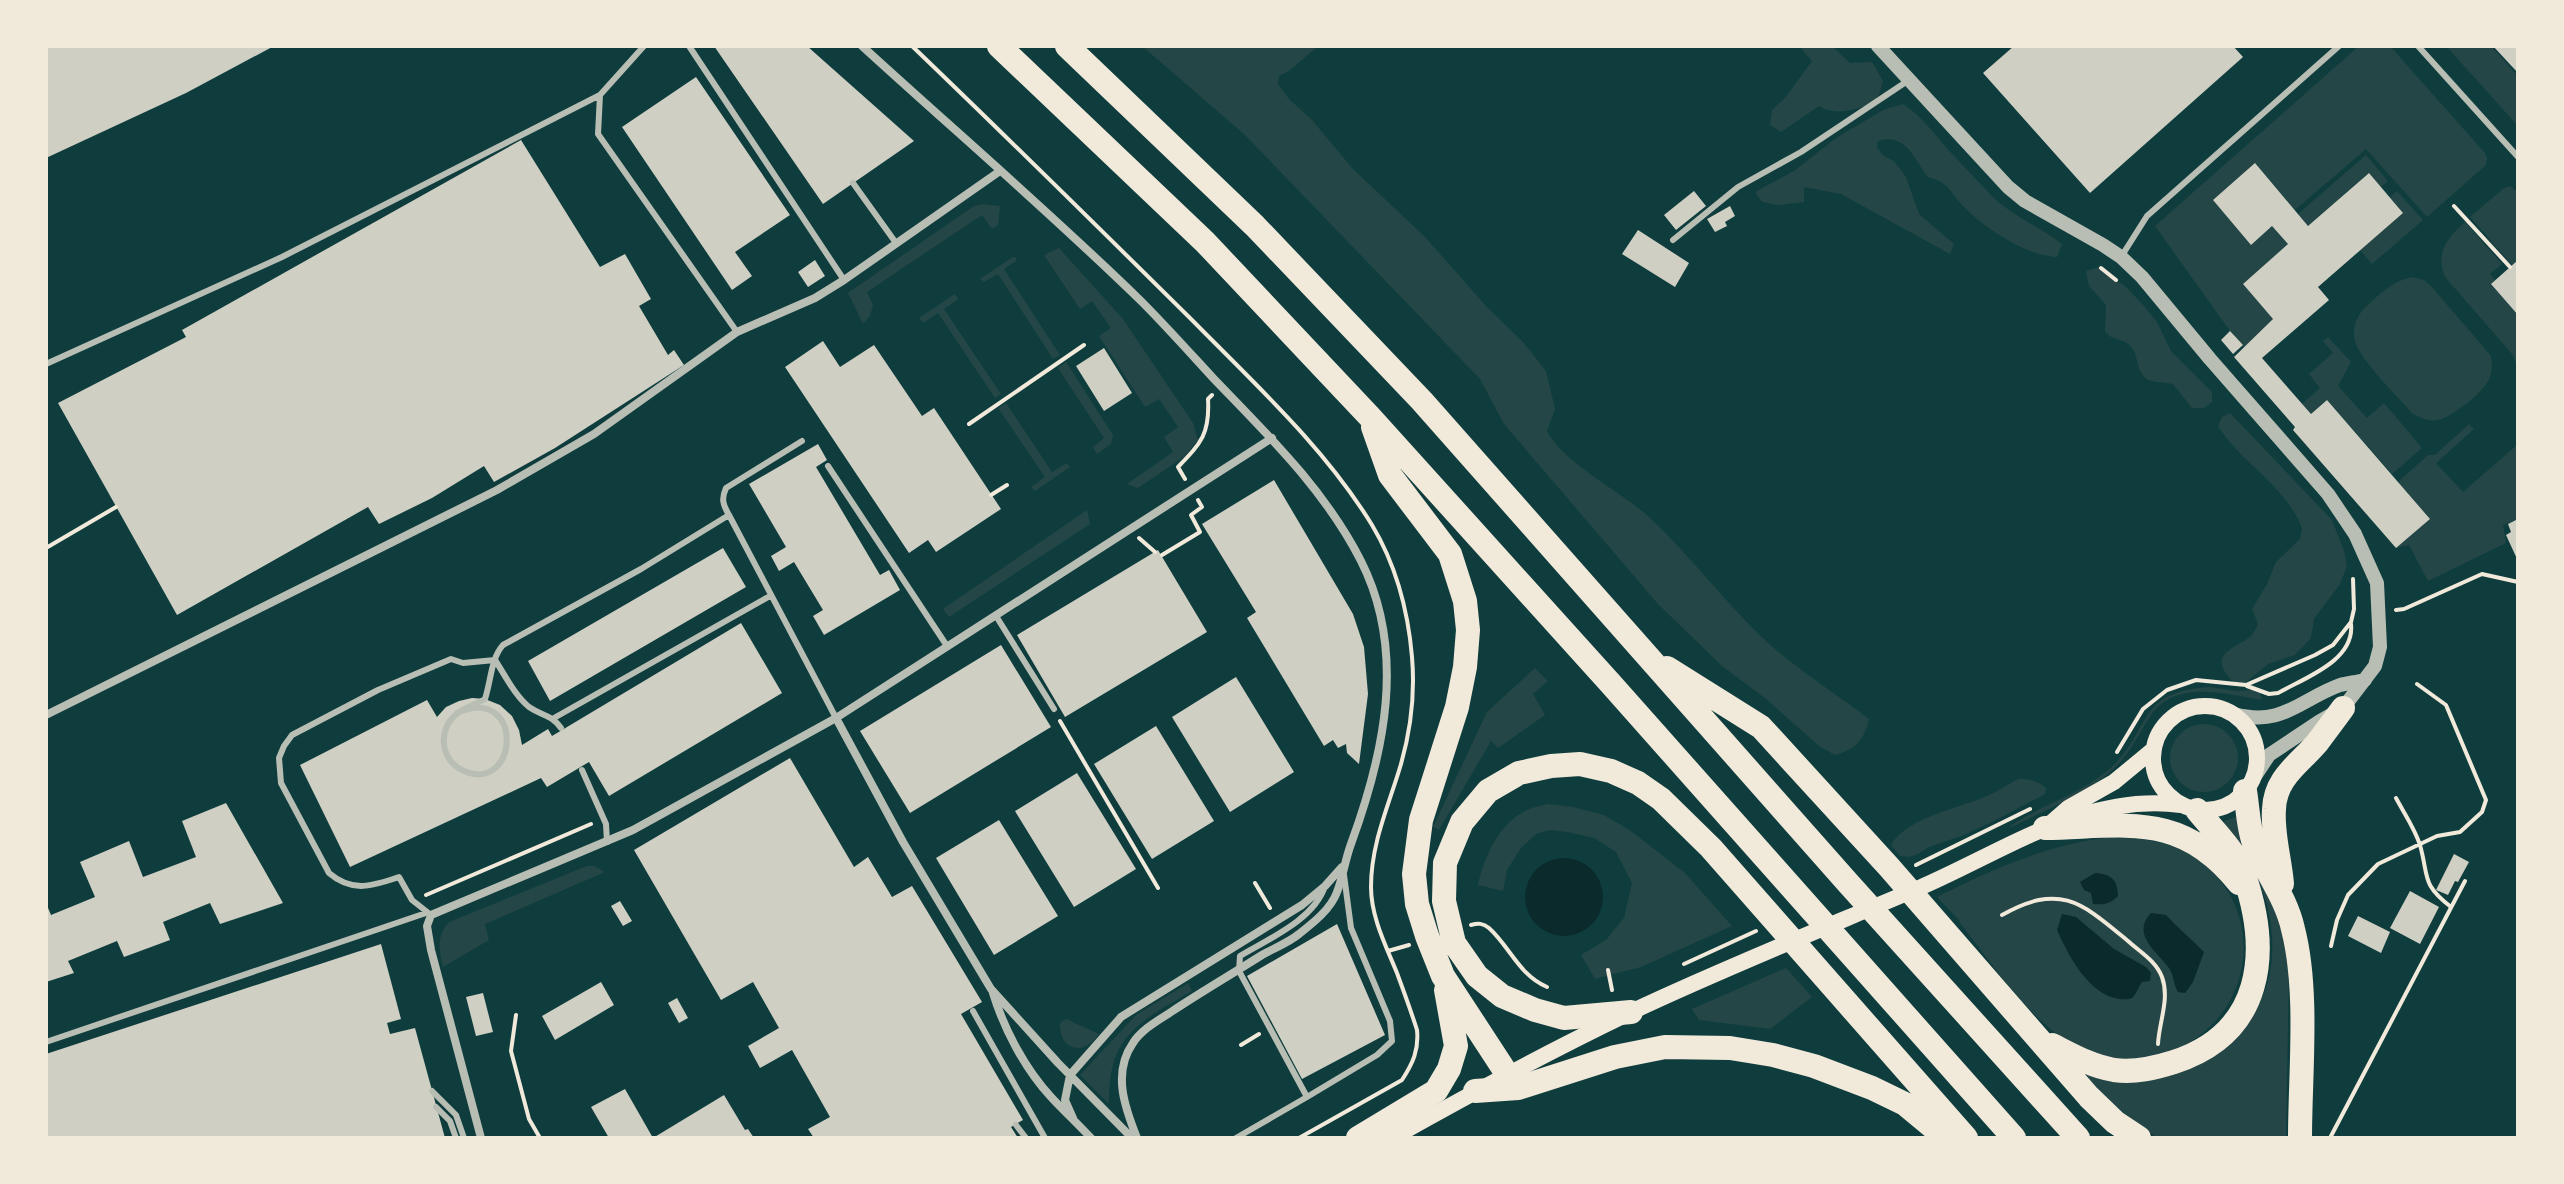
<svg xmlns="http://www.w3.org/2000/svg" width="2564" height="1184" font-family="Bitter,serif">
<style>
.green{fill:#244646}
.water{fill:#0a2a2b}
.building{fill:#cfcfc3}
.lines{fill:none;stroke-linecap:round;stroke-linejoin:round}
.path{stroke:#f1e9da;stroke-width:4}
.service{stroke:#b8beb3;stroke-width:6}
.minor{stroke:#b8beb3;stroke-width:8}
.tertiary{stroke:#b8beb3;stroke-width:14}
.secondary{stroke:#f1e9da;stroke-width:16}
.motorway{stroke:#f1e9da;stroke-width:24}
</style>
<rect width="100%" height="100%" fill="#0f3d3e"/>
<path class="green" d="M1142,46H1318L1289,71L1279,76L1278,84L1289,99L1312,120L1353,169L1425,237L1487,307L1523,342L1546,371L1555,409L1547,431C1562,462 1622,492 1649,517C1691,556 1725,603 1767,642C1799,671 1835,693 1869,719C1864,740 1856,749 1835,755L1819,746L1765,698L1722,666L1658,604L1504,424L1480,379L1245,135Z
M1799,46H1832L1850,63L1872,62L1883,81L1877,101C1859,109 1836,117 1819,106L1781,132L1770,125L1772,110L1785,98L1812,61Z
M2359,46H2390L2485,153L2487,159L2486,165L2427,217L2366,149L2295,210L2255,164L2213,200L2251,244L2272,226L2288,244L2243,284L2273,319L2245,348L2230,331L2155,226Z
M2446,46H2491L2518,76V126Z
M1903,104C1925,118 1938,140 1956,158C1967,170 1979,182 1990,194C2011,216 2039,226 2062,244L2057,257C2027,256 1986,229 1965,208C1949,192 1952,184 1928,177C1914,159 1906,132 1878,141L1877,148L1884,156L1894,161L1906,177L1919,214L1954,244L1950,254L1841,194L1804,187V202L1778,205L1762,202L1755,192L1794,171L1836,138L1883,110Z
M2366,155L2388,181L2381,187L2368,173L2308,226L2298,214Z
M2510,186L2518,192V260L2512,265L2470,217L2504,188Z
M2397,191L2423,220L2372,264L2360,250L2403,213L2390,197Z
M983,204L1000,206L998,225L992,229L982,215L867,292L873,305L870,316L863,324L848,293L974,206Z
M2465,222L2502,264L2490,274L2495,280L2491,284L2518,315V367L2512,354L2445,277C2435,253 2447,238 2465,222Z
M1059,248L1123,319L1193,423L1198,440L1184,457L1138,488L1127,484L1173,452L1164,437L1178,427L1159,399L1145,407L1099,336L1111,328L1092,301L1080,309L1044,255Z
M1013,257H1016V261L1004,269L1060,355L1053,359L998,274L984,282L980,279Z
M2099,267L2127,288L2144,306L2157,322L2171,351L2212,392V402L2204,408H2192L2173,384C2165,382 2153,383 2147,379C2134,370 2140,352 2128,344C2120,338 2112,340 2105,332L2106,305L2089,286L2086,271Z
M2412,277L2424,280L2432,287L2491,356C2492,365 2493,373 2488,381C2481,394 2452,417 2438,420C2429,422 2422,418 2413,414C2399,398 2360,360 2355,341C2351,325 2359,312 2370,303C2384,290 2394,281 2412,277Z
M955,294L958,299L944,309L1001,394L995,398L938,313L923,323L919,318Z
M2328,337L2351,362L2338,386L2367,418L2384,403L2422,448L2392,474L2327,400L2311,414L2302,404L2320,388L2309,374L2333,353L2323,341Z
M1066,362L1113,435L1111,444L1097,454L1093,447L1104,438L1058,368Z
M1006,403L1052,472L1067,463L1070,467L1035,491L1031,487L1045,477L998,408Z
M2230,413L2332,520L2344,551L2347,566L2340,584L2314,619L2311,638L2295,655L2268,664L2244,684C2237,683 2232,682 2227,675C2210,652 2239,647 2251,636C2254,633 2256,628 2258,624L2252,609L2267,584L2276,562L2300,539L2302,528C2285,485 2242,464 2218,426L2222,417Z
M2469,424L2474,429L2436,463L2463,492L2518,444V519L2503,525L2506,543L2428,581L2409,545L2396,548L2430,519L2398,482L2428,455H2435Z
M1087,510L1090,524L949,617L943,609Z
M1535,668L1548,681L1533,694L1545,715L1498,748L1491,741L1439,830L1433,827L1487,712Z
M2210,687L2237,691L2252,690L2260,693L2262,700C2224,694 2174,678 2149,718C2136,739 2128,757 2109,773C2082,796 2043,811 2012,827L2010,826C2041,805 2078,795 2107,771C2153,733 2133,691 2210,687Z
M2170 758a34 34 0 1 1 68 0a34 34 0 1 1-68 0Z
M2019,779C2030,779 2038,781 2046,788L2045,794L1996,820L1964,835L1929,847L1918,854L1908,857L1900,856L1891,845C1909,814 1967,808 1997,791C2005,787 2011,782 2019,779Z
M1547,804L1573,807L1604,815L1631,831L1685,873L1732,926L1641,967L1595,979L1581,955L1606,940L1624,918L1632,883L1616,852L1594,838L1568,832L1550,830L1536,834L1521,848L1507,870L1503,891L1478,885C1484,858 1497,827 1523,812C1530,808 1540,806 1547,804Z
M2243,814L2281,922L2289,967L2286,1138H2157L2104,1097L2086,1076L2090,1074C2111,1075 2144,1080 2164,1077C2188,1073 2209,1057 2227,1041C2239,1030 2251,1018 2259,1004C2281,963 2274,907 2252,868C2242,852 2230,837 2220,823Z
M2115,837C2142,838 2173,842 2196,858C2271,911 2254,1020 2170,1052C2139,1063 2105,1061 2076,1046C2034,1026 1989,960 1960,923L1959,920L1937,897C1992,869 2053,842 2115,837Z
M587,866H594L605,872L485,924L489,940L443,967C439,950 436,937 449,922Z
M1786,968L1812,997L1770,1029L1699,1020L1692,1009Z
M1188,983L1192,991C1138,1023 1108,1035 1109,1104L1080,1075L1136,1015Z
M1066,1019L1099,1034C1095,1039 1090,1045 1084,1047C1067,1052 1059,1036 1060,1023Z"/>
<path class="water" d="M1525 897a39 39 0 1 1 78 0a39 39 0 1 1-78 0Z
M2095,873C2110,874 2118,879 2118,896C2110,904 2104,905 2093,904L2091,893L2084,890L2080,882Z
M2151,913L2166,915C2178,928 2191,939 2204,952L2193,982L2185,993L2178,992C2173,984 2174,975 2169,968C2156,951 2131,934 2151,913Z
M2062,914L2076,917L2114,949L2146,967L2151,973L2150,981L2142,982C2139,986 2136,995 2132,998C2129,1000 2123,999 2119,999C2089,995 2068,955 2057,930Z"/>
<path class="building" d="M46,46H274L186,93L46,158Z
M714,46H807L914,141L823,204Z
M2014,46H2233L2243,57L2090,193L1983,73Z
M2493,46H2518V73Z
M696,77L790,215L735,252L752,276L732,290L622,127Z
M521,140L600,267L625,254L651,299L639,306L668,355L674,350L684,365L555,448L494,482L484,466L432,498L379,524L368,507L177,615L58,403L186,337L182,330Z
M2255,163L2308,226L2369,173L2403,213L2318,287L2329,300L2262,358L2311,414L2327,400L2430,519L2396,548L2293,430L2295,427L2234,357L2273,319L2243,284L2288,244L2272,226L2251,245L2213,200Z
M1694,191L1706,206L1676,230L1664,215Z
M1730,206L1735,216L1725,222L1727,226L1715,232L1707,219Z
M1638,230L1689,263L1675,287L1622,254Z
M815,260L825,276L808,287L798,272Z
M2518,260V315L2491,284Z
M2230,331L2243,345L2233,354L2221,340Z
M823,341L840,367L874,345L922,416L934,408L1001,509L936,552L928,540L909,553L785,367Z
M1104,348L1132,393L1104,411L1076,366Z
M818,444L827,460L816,467L880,575L889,570L900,590L824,635L813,616L823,610L794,562L779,571L771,556L786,547L749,484Z
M1274,480L1353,614L1364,647L1368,694L1359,764L1347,753L1346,744L1338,748L1333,740L1324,746L1247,618L1256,612L1202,524Z
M2518,519V561L2506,535L2511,532L2508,524Z
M723,548L746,587L550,701L528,661Z
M1158,550L1207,632L1065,717L1017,635Z
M741,623L782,693L609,796L589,762L547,787L541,778L350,867L300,765L427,700L437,717L446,707L459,701L472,698L485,699L500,705L512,716L519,730L522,745L548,729L552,736Z
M1001,645L1051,727L910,813L860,731Z
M1236,677L1294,772L1230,812L1172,717Z
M1156,726L1214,821L1152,859L1094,764Z
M790,758L854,867L868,857L892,897L912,886L982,1002L961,1014L1023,1120L1011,1127L1018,1138H814L808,1129L830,1117L792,1050L760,1068L748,1046L779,1028L753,982L721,1000L634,850Z
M1077,773L1136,869L1074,907L1015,811Z
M226,803L283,903L220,924L210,903L163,922L170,940L124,957L117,941L68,961L74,973L46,982V903L51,915L95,897L80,862L129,841L143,877L196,857L182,821Z
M999,820L1058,916L994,955L936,858Z
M2454,854L2469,862L2458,882L2455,881L2448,895L2436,890Z
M2410,891L2439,907L2420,944L2390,928Z
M620,901L632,921L623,926L611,906Z
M2358,916L2390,932L2381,953L2348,936Z
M1337,924L1385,1035L1302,1079L1247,976Z
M381,944L401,1019L387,1023L390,1034L415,1028L445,1138H46V1054Z
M601,982L614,1005L555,1040L542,1016Z
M483,993L493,1032L476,1036L466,997Z
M677,998L688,1018L679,1023L668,1003Z
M625,1089L653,1138L724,1095L745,1130L748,1129L754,1138H609L591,1107Z"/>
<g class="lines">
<path class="path" d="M912,46C1007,137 1100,229 1193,321C1256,385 1325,448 1372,525C1396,565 1408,610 1412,657C1415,692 1411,729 1401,764C1389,805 1371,843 1371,887C1371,917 1386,946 1397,973C1404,992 1411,1011 1417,1030C1419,1050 1413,1063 1402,1080L1299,1138
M2454,206L2510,267
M2101,268L2116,280
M969,424L1084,345
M1185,479L1178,467C1201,443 1210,434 1208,399L1212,395
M991,495L1007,485
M1139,538L1155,552
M46,548L116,507
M1162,555L1200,532L1191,515L1202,507L1198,500
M2396,610L2404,609L2482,574L2518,582
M2247,686L2269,694L2278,693C2304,678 2355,661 2351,624
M1060,721L1158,888
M2117,752L2143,709L2167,690L2196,680L2246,685L2315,655L2333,645L2351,622L2354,609L2353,579
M2396,798C2404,813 2415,829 2420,845C2429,877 2421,884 2451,907
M1916,865L2030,809
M1255,883L1270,908
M426,895L591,824
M2002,915C2061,882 2082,903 2128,941C2140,952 2156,961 2162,977C2170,999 2159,1022 2158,1044
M1471,925C1478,923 1483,923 1489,928C1510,947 1519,975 1547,987
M2331,946L2337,920L2348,895L2378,864L2437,836L2460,832L2482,812L2486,800L2446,705L2417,684
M1388,951L1409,945
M1684,964L1756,931
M1608,970L1612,990
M516,1015L511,1051L529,1119L540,1138
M1241,1045L1259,1034
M2330,1138L2465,881"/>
<path class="service" d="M644,46L600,95L598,134L737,332
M689,46L844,280
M2418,46L2518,157
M853,183L896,243
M1673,240L1738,187L1801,152L1909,80
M2121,257L2147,216L2339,46
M46,364L282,257L600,95
M828,466L947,646
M729,515C723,505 721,499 726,488L802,441
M996,616L1054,709
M495,660C505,675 515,696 529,707C542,716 551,714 561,728
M457,713C526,683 519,797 462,770C439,759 438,727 458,713C466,707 476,704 485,699C491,681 491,658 503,645L641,569L729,515L836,718
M554,718L770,596
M582,770L606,824L607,842
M431,915L412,900L399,877C373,886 352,893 329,873L281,783L279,758L284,746L292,735L378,690L451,659L463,663L495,660
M973,1011L1045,1138
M46,1042L426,913
M432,1091L456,1115L464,1138
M1307,1097L1377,1055L1392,1041L1390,1021L1351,928L1344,875
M436,1107L450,1121L456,1138
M1016,1125L1026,1138
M1236,1138L1307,1097L1239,971L1240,956C1268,939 1314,920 1325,886"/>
<path class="minor" d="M862,46C955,131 1051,213 1141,301C1166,326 1190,353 1214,379C1268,435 1325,490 1361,561C1407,652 1384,754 1351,844C1345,860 1343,877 1337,892C1331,909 1313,923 1299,934C1288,943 1274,948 1262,955C1232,974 1201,992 1171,1012C1159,1020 1142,1029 1133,1043C1112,1073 1125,1108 1137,1138
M46,715L497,490L594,434L737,332L815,298L844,280L1000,171
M836,718L903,842L991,989L1058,1063L1132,1138
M993,993C1004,1029 1025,1069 1051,1097C1064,1111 1078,1124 1091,1138
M1073,1118L1065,1100L1070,1075L1121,1017L1302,905L1325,886L1342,867
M481,1138L431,950L427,926L431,915L633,830L836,718L1272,438"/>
<path class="tertiary" d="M1878,46L2008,187L2025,201L2103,245L2121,257L2142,277L2210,359L2328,494L2355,534L2377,583L2380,647L2375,666L2343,708L2320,721L2269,755L2253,779
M2234,714C2283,727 2299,700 2340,685C2348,683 2357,682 2365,680"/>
<path class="secondary" d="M2153 758a52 52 0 1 1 104 0a52 52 0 1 1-104 0Z
M2052,822L2068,808L2114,782L2154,749
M1392,1138C1470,1094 1548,1052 1629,1013C1724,968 1822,929 1919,888C2003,852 2086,792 2181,805"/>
<path class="motorway" d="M999,46L1205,242L1370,417L1611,684L2014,1138
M1067,46L1255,226L1422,401L1848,883L2078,1138
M1373,427L1390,475L1450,554L1465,601L1468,630L1465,667L1457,707L1421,820L1414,874L1417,904L1427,936L1443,976L1507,1074
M1667,668L1761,727L1889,867L2089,1097L2115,1122L2139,1138
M2245,791C2248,809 2248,829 2255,846C2267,874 2286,898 2293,929C2309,991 2300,1074 2300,1138
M2045,828C2125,827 2181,810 2239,883
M2282,884C2280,859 2272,834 2274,809C2275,778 2299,764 2317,743C2326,731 2335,719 2343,708
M1631,1012L1564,1018L1535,1010L1502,996L1477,976L1454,943L1444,901L1445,863L1462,822L1488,791L1519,773L1551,766L1580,764L1611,771L1638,783L1661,799L1711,848L1966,1138
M2052,1045C2072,1055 2091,1066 2114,1070C2135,1073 2155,1068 2174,1062C2263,1033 2271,953 2244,875C2235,850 2213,830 2197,810
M1475,1091L1518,1088L1615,1057L1665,1047L1730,1048L1773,1055L1814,1066L1872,1088L1905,1104L1946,1138
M1358,1138L1436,1091L1449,1069L1456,1046L1446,990"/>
</g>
<rect width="2564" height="1184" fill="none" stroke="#f1e9da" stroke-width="96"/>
</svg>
